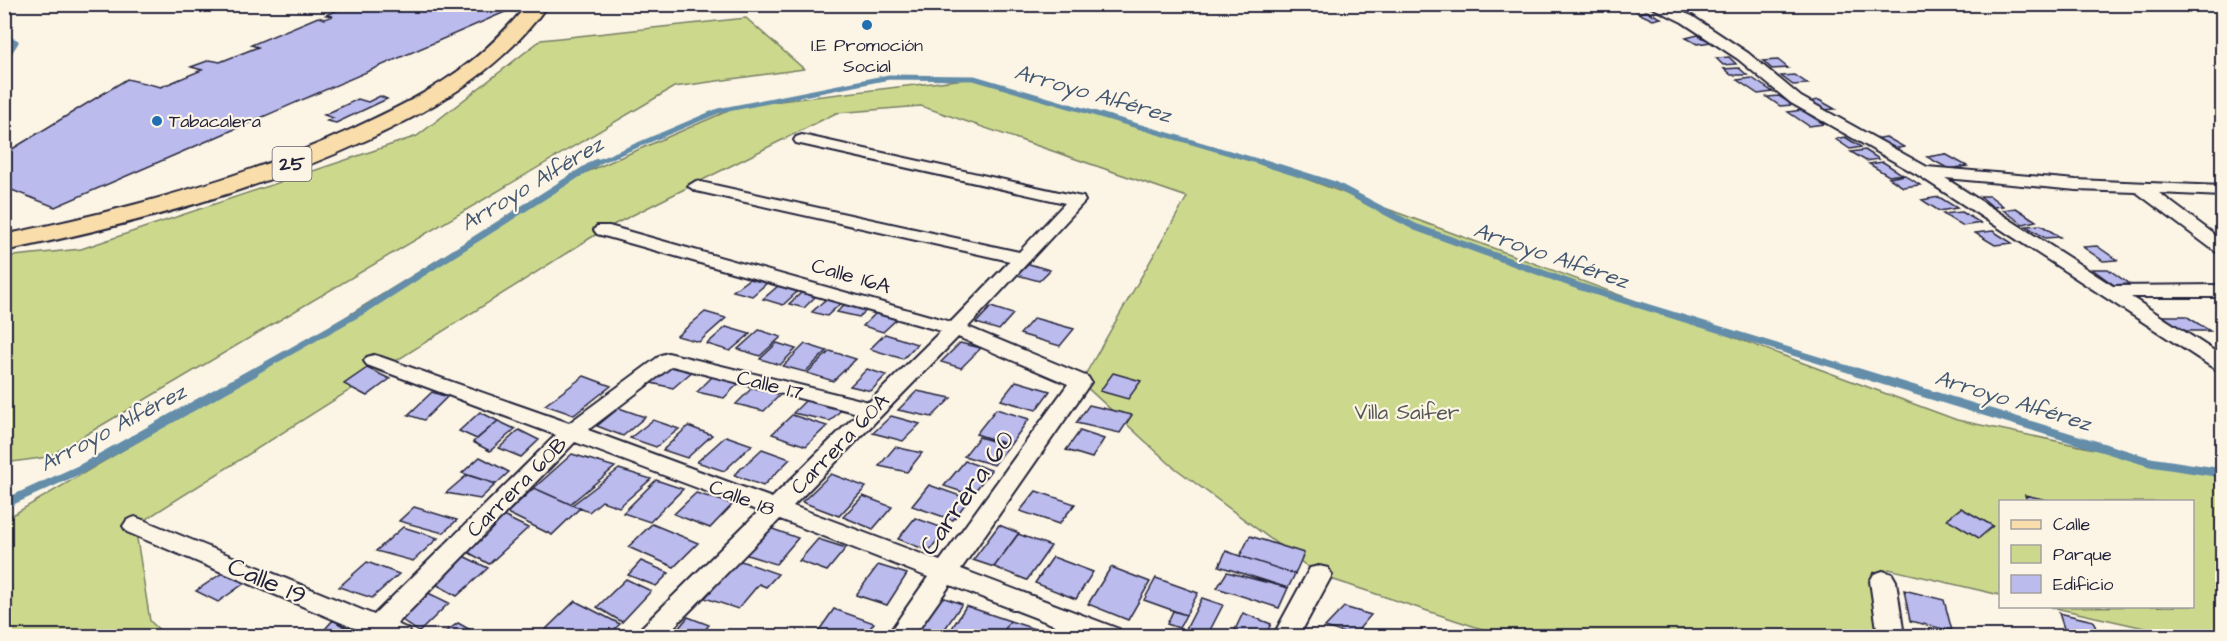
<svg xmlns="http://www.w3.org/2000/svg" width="2227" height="641" font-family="'Architects Daughter',sans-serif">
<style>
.green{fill:#ccd98d;stroke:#777e64;stroke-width:1.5}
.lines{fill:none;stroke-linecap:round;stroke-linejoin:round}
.stream-far2{stroke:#648da9;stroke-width:5}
.stream-far1{stroke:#648da9;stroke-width:7}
.stream{stroke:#648da9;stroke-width:9}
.building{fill:#bbbbed;stroke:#22223b;stroke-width:1.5}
.minor-casing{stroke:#22223b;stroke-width:4}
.primary-casing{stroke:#22223b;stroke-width:4}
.minor{fill:#fcf5e5;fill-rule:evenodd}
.primary{fill:#f9deab;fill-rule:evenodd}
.poi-dot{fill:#1f6fb2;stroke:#fcf5e5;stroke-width:2}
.labels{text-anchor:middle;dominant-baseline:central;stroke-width:4.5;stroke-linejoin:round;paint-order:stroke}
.far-poi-label{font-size:18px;fill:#22223b;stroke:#fcf5e5}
.shield{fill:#fcf5e5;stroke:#63616e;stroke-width:1.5}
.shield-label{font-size:20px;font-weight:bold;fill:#22223b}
.street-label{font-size:21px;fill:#22223b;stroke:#fcf5e5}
.park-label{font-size:21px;fill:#555954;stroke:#fcf5e5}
.water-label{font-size:22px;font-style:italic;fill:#435872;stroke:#fcf5e5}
.near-street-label{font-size:26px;fill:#22223b;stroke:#fcf5e5}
</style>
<rect width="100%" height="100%" fill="#fcf5e5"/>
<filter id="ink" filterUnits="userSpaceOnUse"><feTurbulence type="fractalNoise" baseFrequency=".0167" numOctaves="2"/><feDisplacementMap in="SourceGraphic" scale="12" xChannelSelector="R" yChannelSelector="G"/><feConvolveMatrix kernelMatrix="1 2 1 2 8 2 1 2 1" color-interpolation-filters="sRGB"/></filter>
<g filter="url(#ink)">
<path class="green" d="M746,18L804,69L674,87L48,457L5,463V257L81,249L417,136L541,40Z
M974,78L1258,161L1957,420L2222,476V636H2180L2051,607L2192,606V502H2000V595L1889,569L1883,581L1891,636H1503L1319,575L1171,465L1081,382L1187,197L921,106L836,113L603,230L135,526L150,621L166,636H5L4,520L281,357L566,181L739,106Z"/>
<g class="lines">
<path class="stream-far2" d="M4,36L16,42L4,61
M593,164L718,111L889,77L974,78L1267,164"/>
<path class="stream-far1" d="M1262,162L1335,185L1415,227L1581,287L1861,373
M252,373L364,310L597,162"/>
<path class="stream" d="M1856,372L2150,462L2222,473
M4,504L83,468L254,372"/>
</g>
<path class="building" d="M352,4H467L505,12L55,207L4,187V154L127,79L161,87L202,70L191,67L210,60L220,62L258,47L251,45L318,17L325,19L333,16L326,15Z
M1646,11L1661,18L1653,20L1638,13Z
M1698,35L1711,42L1697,44L1686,38Z
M1729,57L1736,64L1723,65L1716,58Z
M1778,60L1788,68L1772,69L1763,61Z
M1739,68L1747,75H1731L1724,69Z
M1795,75L1808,84L1793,85L1781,76Z
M1752,78L1773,92L1758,94L1737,80Z
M380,96L387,99L336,123L327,121L333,118L324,115L358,99L368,102Z
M1779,96L1793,105L1780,106L1767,97Z
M1819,100L1835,109L1823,110L1807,102Z
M1802,110L1824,124L1809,126L1788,112Z
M1845,137L1861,147L1850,149L1835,139Z
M1886,137L1904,147L1892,149L1874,139Z
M1865,150L1879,159L1866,161L1851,152Z
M1945,154L1967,166L1949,169L1927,157Z
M1883,162L1902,174L1889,176L1869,164Z
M1905,175L1920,185L1903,187L1889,178Z
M1980,196H1990L2003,206L1993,207Z
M1939,197L1957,208L1939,211L1922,200Z
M2016,208L2036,221L2023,224L2003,210Z
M1962,212L1981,223L1962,226L1943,214Z
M2041,225L2060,237L2045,238L2026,226Z
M1993,231L2012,243L1995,245L1975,233Z
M2097,246L2117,260L2103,261L2083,247Z
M1029,264L1050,270L1039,281L1017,275Z
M2092,269H2108L2129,284L2114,285Z
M749,279L767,283L752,296L733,291Z
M778,286L798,291L783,305L763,299Z
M801,293L816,296L804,308L789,304Z
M826,299L841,303L827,316L812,312Z
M845,304L867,310L859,317L837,312Z
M991,307L1013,314L999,330L976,323Z
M705,312L726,318L699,342L677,336Z
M877,312L898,318L883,332L863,326Z
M2156,316H2186L2210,331H2180Z
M1034,318L1074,329L1060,346L1020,334Z
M726,327L750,334L730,351L707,344Z
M759,330L781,337L760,356L738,349Z
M885,334L917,344L903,359L870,349Z
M777,343L796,349L780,365L760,359Z
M960,343L981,348L961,368L941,362Z
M805,344L827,351L805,372L783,366Z
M830,351L856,359L833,381L807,373Z
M669,364L694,370L673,388L647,382Z
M367,368L390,379L367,396L344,384Z
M867,369L886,375L871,391L850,386Z
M1113,373L1141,381L1128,399L1100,391Z
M714,375L741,381L724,398L697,392Z
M584,376L611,386L574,415L545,405Z
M1016,381L1050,391L1036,410L1001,400Z
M755,385L783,392L764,411L736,404Z
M917,391L951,398L932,417L898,410Z
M432,392L447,397L424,420L408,415Z
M806,400L842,409L830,421L793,413Z
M1089,405L1132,415L1120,433L1076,423Z
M619,408L645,417L623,436L597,426Z
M996,409L1029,419L1010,445L976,434Z
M480,412L498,421L477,439L459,431Z
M792,415L827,426L806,446L772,434Z
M891,416L920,424L903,441L873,433Z
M653,420L679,429L656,447L630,438Z
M498,421L515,429L490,451L473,442Z
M688,426L712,435L687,458L663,450Z
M519,430L539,440L521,457L499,448Z
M1080,431L1104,439L1092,458L1066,450Z
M726,436L752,445L724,471L697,462Z
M979,437L1009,446L994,465L964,456Z
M895,447L922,453L907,472L879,466Z
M762,449L790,459L763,486L734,475Z
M572,454L615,467L570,504L534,488Z
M480,457L509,472L496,484L462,473Z
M965,461L991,470L972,495L944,486Z
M619,469L651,479L619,507L602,501L589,512L572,505Z
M831,474L866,487L839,516L802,502Z
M467,475L496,484L480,499L446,493Z
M656,480L683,489L650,522L623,513Z
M929,485L969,499L953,520L912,506Z
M534,488L570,504L580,508L552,535L507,513Z
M1036,491L1075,504L1059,524L1020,511Z
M696,493L733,504L710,528L674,514Z
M2025,495L2056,502H2027Z
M863,496L892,507L873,529L843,517Z
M414,507L457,520L443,533L399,521Z
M1961,508L1993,526L1979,538L1947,519Z
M503,516L528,528L489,564L466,551Z
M915,518L946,529L929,551L898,539Z
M652,524L698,543L674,567L628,547Z
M999,525L1019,533L994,567L973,560Z
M403,527L438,538L413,561L376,551Z
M767,527L798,538L776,564L744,554Z
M1018,534L1051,546L1027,580L994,567Z
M1250,536L1304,553L1295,574L1240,556Z
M818,539L846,548L827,571L799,561Z
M1226,551L1240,556L1295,574L1288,588L1219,566Z
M461,555L488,568L457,596L432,582Z
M1053,557L1093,572L1076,599L1035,583Z
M738,560L778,574L766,587L759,584L738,609L705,598Z
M641,561L669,573L656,586L628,575Z
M367,562L399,574L372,598L339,587Z
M878,565L907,574L887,605L856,595Z
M1111,567L1150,582L1128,620L1088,604Z
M225,571L246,582L218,602L196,591Z
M1227,572L1288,588L1279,608L1217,588Z
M1156,578L1198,593L1186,615L1144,600Z
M626,579L651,591L622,622L597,607Z
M422,590L449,603L419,632L395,615Z
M1904,590L1944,600L1952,631L1910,621Z
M936,595L962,604L940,636H922L911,632Z
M1202,598L1223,605L1207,636H1192L1184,633Z
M575,601L620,624L607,636H558L545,630Z
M966,606L1010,621L1001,636H947Z
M1344,607L1371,615L1353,636L1325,627Z
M834,609L874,623L864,636H815Z
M1173,611L1186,615L1179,628L1167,624Z
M1243,613L1271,624L1265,636H1232Z
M2059,613L2093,621L2099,636L2066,635Z
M688,617L709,625L700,636H672Z
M333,620L353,632L349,636H319Z
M1010,621L1056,636H1001Z
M458,623L476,633L471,636H440Z"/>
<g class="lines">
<g class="minor-casing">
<path id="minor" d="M1645,4H1663L1692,16L1748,53L1801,97L1927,167L2076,180L2222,186V196L2159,193L2222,240V253L2216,252L2136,192L2076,190L1945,178L2113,286L2222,285V297H2131L2222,356V371L2215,369L1918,175L1791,103L1738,59L1682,22Z
M802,135L1077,196L1083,197L1085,201L968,327L1088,377L1091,382L961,569L1119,629L1123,636H1083L950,585L914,636H887L928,577L780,519L665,636H636L640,629L759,511L575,442L397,624L408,629L412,636H373L127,532L123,526L127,520L135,517L143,520L374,615L556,435L367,365L364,361L367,357L374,355L381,357L569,423L661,355L668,353L869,402L941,331L597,234L594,230L597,226H609L951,322L1010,261L696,191L688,186L696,181L1019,252L1065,203L796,143L794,140L796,137ZM958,337L1068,384L940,561L793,506ZM672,366L858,413L772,498L588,430Z
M1319,566L1328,568L1332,575L1299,636H1273L1310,568Z
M1883,571L1892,574L1896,581L1904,636H1878L1870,581L1874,574Z"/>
</g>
<g class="primary-casing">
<path id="primary" d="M528,4H548C504,68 437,107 369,139C252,193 130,225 4,251V235C124,210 240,180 352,129C393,110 435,90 470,62C492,45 510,25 528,4Z"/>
</g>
<use href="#minor" class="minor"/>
<use href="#primary" class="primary"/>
</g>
</g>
<g class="poi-dot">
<circle cx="867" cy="25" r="6"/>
<circle cx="157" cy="121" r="6"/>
</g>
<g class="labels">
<g class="far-poi-label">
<text x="867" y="45">I.E Promoción<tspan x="867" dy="21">Social</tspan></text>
<text x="169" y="121" text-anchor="start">Tabacalera</text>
</g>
<rect class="shield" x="272.5" y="147" width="39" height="34" rx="4.5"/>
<g class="shield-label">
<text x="292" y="164">25</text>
</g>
<g class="street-label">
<text transform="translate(851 276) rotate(16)">Calle 16A</text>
<text transform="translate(770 385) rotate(14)">Calle 17</text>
<text transform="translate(840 444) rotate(-46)">Carrera 60A</text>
<text transform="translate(517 487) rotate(-45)">Carrera 60B</text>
<text transform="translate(742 498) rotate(21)">Calle 18</text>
</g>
<g class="park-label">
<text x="1407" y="412">Villa Saifer</text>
</g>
<g class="water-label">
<text transform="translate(1093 94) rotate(16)">Arroyo Alférez</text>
<text transform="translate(532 184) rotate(-31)">Arroyo Alférez</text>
<text transform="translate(1551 256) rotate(19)">Arroyo Alférez</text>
<text transform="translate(2013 401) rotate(17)">Arroyo Alférez</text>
<text transform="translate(113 428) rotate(-28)">Arroyo Alférez</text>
</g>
<g class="near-street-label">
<text transform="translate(967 493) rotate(-55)">Carrera 60</text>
<text transform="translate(267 581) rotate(23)">Calle 19</text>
</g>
</g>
<rect width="2227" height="641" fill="none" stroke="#fcf5e5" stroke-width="24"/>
<rect x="12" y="12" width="2203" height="617" fill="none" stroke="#22223b" stroke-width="2" filter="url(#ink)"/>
<rect x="1999" y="500" width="195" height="108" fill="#fcf5e5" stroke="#a5a1a1" stroke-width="1.5"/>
<rect x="2011" y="520" width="30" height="9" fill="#f9deab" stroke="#a5a1a1" stroke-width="1.5"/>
<text x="2053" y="530" font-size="18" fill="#22223b">Calle</text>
<rect x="2011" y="545" width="30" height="18" fill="#ccd98d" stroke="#a5a1a1" stroke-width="1.5"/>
<text x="2053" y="560" font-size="18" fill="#22223b">Parque</text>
<rect x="2011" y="575" width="30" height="18" fill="#bbbbed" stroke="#a5a1a1" stroke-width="1.5"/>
<text x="2053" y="590" font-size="18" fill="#22223b">Edificio</text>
</svg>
